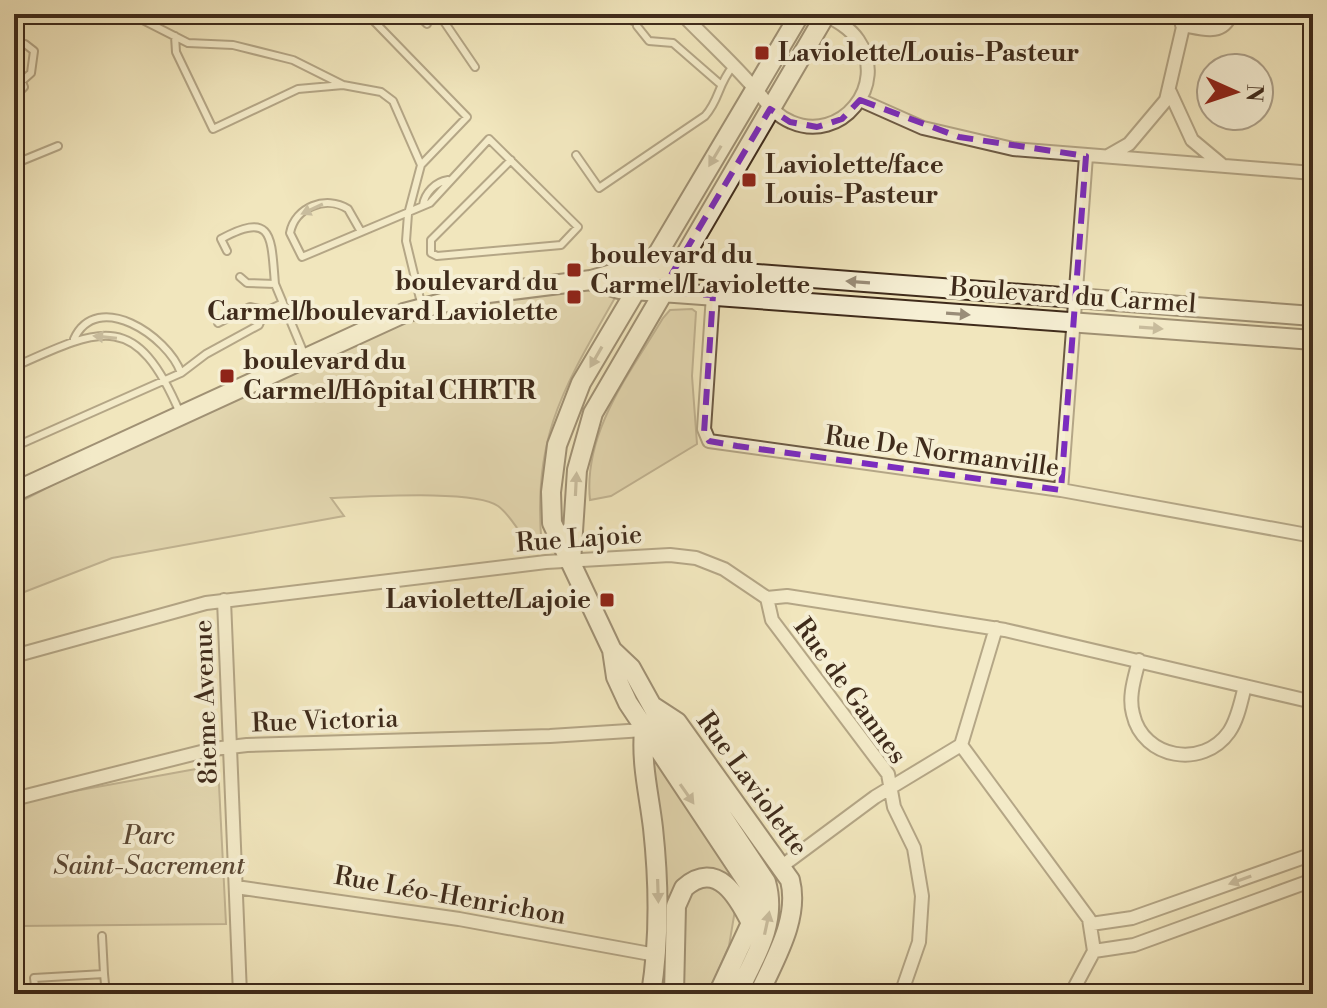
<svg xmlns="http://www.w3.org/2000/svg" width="1327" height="1008" font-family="'Libre Bodoni',serif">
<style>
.green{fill:#d3c6a1;stroke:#89785e;stroke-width:2}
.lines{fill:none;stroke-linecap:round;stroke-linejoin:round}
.lane-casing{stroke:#6c5a44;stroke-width:10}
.street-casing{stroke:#6c5a44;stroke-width:16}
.secondary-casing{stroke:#3f2b1b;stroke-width:22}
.lane{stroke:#f6efd4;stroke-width:6}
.street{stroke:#f6efd4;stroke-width:12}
.secondary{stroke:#f6efd4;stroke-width:18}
.oneway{fill:#9a8d78}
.marked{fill:none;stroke:#7b2cbf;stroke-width:6;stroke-dasharray:16 10;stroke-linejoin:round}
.poi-dot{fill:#8f2418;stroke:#f6efd4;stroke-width:3}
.labels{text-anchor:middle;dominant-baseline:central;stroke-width:8;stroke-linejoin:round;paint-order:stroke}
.poi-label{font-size:26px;font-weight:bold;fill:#3f2b1b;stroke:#f6efd4;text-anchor:start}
.street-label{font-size:26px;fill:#3f2b1b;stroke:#f6efd4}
.park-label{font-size:26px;font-style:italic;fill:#5d4a36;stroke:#f6efd4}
</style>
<rect width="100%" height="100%" fill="#f1e6bd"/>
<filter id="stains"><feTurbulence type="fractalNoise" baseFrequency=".0025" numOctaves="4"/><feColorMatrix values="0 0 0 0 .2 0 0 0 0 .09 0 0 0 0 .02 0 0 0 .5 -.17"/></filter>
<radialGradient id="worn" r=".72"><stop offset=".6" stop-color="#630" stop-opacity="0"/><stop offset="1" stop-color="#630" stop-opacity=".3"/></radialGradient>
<path class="green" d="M562,285L616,296C564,387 531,438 542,547C520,543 515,518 498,506C475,489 364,497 331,498L344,516L112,558L14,596V505L188,414L411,316Z
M692,309L696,312L692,376L697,444L611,496L590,500C583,432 630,373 663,318L670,310Z
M653,758L737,879L735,881C710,857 675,877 667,906L649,761Z
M218,765L226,924L19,926L14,802Z
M708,885L722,890L735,910L729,946L708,994H681V917L692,889Z"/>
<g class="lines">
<g class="lane-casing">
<path id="lane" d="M131,14L188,43L233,45L293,60L343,85L381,92L393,101L421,165L408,214L406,241L422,307
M367,14L467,117L421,165
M417,14L427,24
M456,14L445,23L475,67
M628,14L633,21
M637,26L649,41L673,43L719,83
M175,36L176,52L213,129L298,89L343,85
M14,49L25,44L34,51L31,73L22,81
M14,63L24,87L14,97
M576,155L599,188L705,116C720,99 717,86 733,66
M14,164L58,146
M423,205C425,193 435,182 448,180
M360,230L348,209C326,195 295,207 290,233L302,257L430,203L489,139L578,227L561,245L437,256L431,253V240L511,160
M227,251L221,239C274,210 271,238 275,284L247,283L240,277
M275,284L305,356
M262,313L283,303
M74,339C97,289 168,336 181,373
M14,367C102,327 136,310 180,413
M14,447L181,373L206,354L259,325L263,315L259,309L250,307L218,323
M102,936L104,974
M36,994L34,978L104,974L106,994"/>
</g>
<g class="street-casing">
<path id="street" d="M682,14C706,39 733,63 755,89C767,102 774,115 791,122C841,144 889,85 858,40C850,28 837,21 824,14
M1018,14H1021
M1182,25C1201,28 1222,37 1231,14
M1170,92L1192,140L1222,165
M860,100L923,128L1013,149L1313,173
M1108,156L1129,144L1166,100L1186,14
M713,295L704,429L709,441L1061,490L1313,536
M1061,490L1086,156
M767,598L772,620L888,774L894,807L914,848L922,896L919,942L901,994
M224,600L240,994
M996,628L961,745L1089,919L1094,951L1071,994
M14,656L206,603L546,562L670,555L696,558L724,569L767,598L787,596L1005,630L1313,702
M1139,660C1135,677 1128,696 1133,714C1143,759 1203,769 1229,732C1238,719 1241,701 1245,686
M14,799L213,749L247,745L550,736L644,730
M782,866L875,797L961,745
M236,887L459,919L656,955
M1091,924L1132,918L1313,854
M1094,951L1134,945L1313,880"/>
</g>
<g class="secondary-casing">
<path id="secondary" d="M591,280L619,289L661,292L1313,340
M14,492L404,313L473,295L591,280L623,271L692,269L1313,316
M571,562L577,470L593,413L826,14
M612,650L631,668L667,733L766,882C778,923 754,959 737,994
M654,707L677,722L790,880C800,919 774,960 759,994
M644,730C641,764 649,794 653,828C659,883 660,938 651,994
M674,994L676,906L684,888C717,859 738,897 751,923
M718,994L751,923L754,905L751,888L628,703L616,677L612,650L552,523L551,492L557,445L581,383L800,14"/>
</g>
<use href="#lane" class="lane"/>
<use href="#street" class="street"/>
<use href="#secondary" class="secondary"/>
</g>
<defs><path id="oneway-solid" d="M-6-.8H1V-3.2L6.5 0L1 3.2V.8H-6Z" transform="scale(2)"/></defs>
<g class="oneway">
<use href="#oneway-solid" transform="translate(715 156) rotate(121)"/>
<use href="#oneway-solid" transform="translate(312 209) rotate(155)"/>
<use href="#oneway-solid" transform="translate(858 282) rotate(-176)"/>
<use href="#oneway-solid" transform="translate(958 314) rotate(4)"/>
<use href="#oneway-solid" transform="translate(1151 328) rotate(4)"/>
<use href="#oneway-solid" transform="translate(105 337) rotate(-174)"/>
<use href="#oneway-solid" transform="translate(596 357) rotate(120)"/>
<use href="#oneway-solid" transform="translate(576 484) rotate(-87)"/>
<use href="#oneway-solid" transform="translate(687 794) rotate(55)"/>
<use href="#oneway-solid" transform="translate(1240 880) rotate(160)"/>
<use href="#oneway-solid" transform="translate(658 891) rotate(88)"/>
<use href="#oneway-solid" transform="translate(767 923) rotate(-78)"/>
</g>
<path d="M0 0H1327V1008H0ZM860,100L959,137L1086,156L1061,490L737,446L709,441L704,433L713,295L661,292L770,109L790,122L817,127L842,119Z" fill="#f1e6bd" fill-opacity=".55" fill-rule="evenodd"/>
<path class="marked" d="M860,100L959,137L1086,156L1061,490L737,446L709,441L704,433L713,295L661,292L770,109L790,122L817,127L842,119Z"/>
<g class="poi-dot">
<rect x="754" y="45" width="16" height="16" rx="4"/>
<rect x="741" y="172" width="16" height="16" rx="4"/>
<rect x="566" y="262" width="16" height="16" rx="4"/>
<rect x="566" y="289" width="16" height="16" rx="4"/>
<rect x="219" y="368" width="16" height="16" rx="4"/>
<rect x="599" y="592" width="16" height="16" rx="4"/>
</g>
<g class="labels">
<g class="poi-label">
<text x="778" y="53">Laviolette/Louis-Pasteur</text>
<text x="765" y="165">Laviolette/face<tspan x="765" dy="30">Louis-Pasteur</tspan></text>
<text x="590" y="255">boulevard du<tspan x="590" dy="30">Carmel/Laviolette</tspan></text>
<text x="558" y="282" text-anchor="end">boulevard du<tspan x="558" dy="30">Carmel/boulevard Laviolette</tspan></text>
<text x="243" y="361">boulevard du<tspan x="243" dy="30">Carmel/Hôpital CHRTR</tspan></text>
<text x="591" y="600" text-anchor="end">Laviolette/Lajoie</text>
</g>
<g class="street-label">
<text transform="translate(1073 296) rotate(4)">Boulevard du Carmel</text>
<text transform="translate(942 452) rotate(8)">Rue De Normanville</text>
<text transform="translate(579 539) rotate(-4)">Rue Lajoie</text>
<text transform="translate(850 691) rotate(54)">Rue de Gannes</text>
<text transform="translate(206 702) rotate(-92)">8ieme Avenue</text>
<text transform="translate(325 721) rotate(-2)">Rue Victoria</text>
<text transform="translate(752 784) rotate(54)">Rue Laviolette</text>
<text transform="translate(450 896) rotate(10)">Rue Léo-Henrichon</text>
</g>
<g class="park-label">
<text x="149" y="836">Parc<tspan x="149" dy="30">Saint-Sacrement</tspan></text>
</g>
</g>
<rect width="1327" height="1008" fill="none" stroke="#f1e6bd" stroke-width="48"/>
<rect x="16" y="16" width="1295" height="976" fill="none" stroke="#3f2b1b" stroke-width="4"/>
<rect x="24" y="24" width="1279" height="960" fill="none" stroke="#3f2b1b" stroke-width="2"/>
<g transform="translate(1235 92) rotate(93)"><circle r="38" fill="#f6efd4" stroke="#ada18a" stroke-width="2"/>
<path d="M0-6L14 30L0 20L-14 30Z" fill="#8f2418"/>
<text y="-12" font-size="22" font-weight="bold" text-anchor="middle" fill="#3f2b1b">N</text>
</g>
<rect width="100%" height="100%" filter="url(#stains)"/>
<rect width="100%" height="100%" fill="url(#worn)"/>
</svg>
